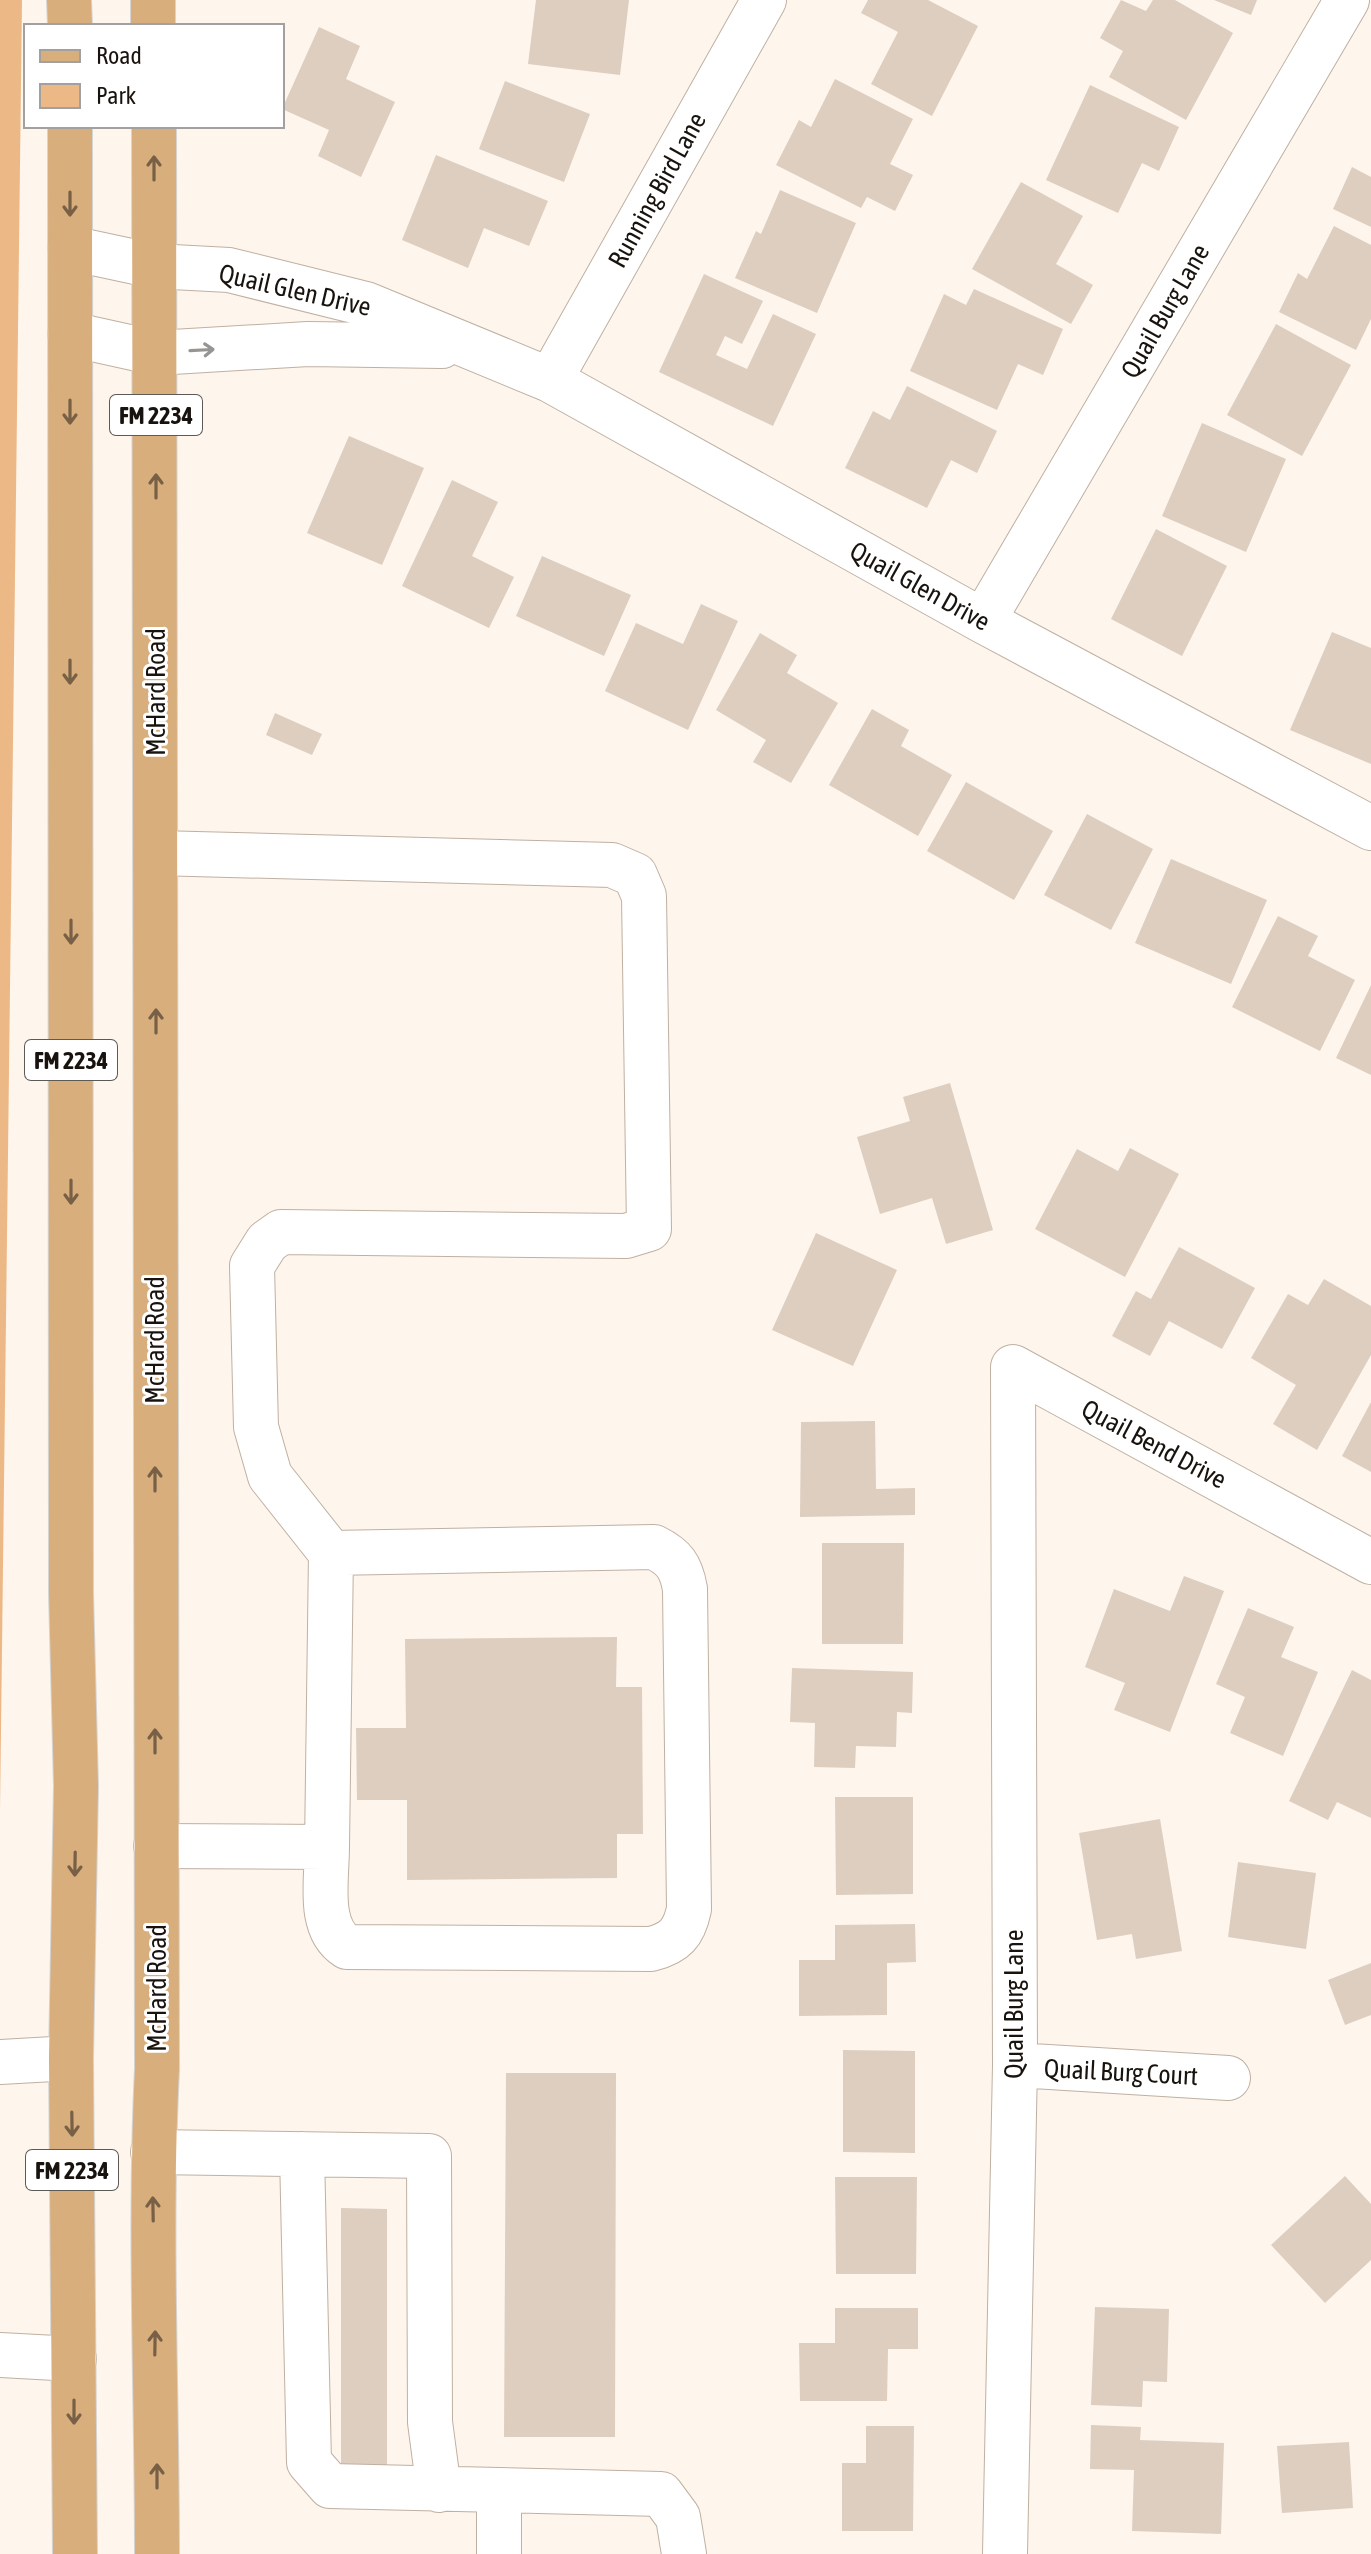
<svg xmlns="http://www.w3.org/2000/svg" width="1371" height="2554" font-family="'Asap Condensed',sans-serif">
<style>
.green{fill:#ecb886}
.building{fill:#ddcec0}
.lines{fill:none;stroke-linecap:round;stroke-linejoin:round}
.minor-casing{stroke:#bfb0a2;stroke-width:46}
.major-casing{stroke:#d5d5d4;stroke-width:46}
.minor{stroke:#fff;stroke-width:44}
.major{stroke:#d8ae7d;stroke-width:44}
.oneway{stroke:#786046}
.oneway2{stroke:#979593}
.labels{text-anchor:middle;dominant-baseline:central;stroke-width:6;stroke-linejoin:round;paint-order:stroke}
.shield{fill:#fff;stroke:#5d5a56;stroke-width:2}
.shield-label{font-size:24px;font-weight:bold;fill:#18130e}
.street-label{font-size:26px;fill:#18130e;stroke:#fff}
</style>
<rect width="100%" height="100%" fill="#fef5ec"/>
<path class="green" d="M0,0H22L0,1812Z"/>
<path class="building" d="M536,0H629L620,75L528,64Z
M868,0H928L978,26L932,116L871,84L898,32L861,13Z
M1121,0L1146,11L1153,0H1175L1233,33L1186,120L1109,77L1123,51L1100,38Z
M1214,0H1257L1251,15Z
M319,27L360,46L346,79L395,102L361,177L318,156L329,130L282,109Z
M835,79L913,119L890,164L913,175L895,211L867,197L861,208L776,165L799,120L811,127Z
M505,81L590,114L564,182L479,149Z
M1090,85L1179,127L1159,171L1142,163L1118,213L1046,180Z
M436,155L548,201L529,246L484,228L468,268L402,240Z
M1352,167L1371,177V227L1333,209Z
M1021,182L1083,216L1056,264L1093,285L1071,324L972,269Z
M780,190L856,223L817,313L735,278L756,231L761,234Z
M1334,226L1371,245V319L1356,350L1279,312L1298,273L1307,279Z
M704,274L763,301L742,344L725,336L716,355L747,369L773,314L816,334L773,426L659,372Z
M974,289L1063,329L1043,375L1018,364L997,410L910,371L944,294L966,305Z
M1276,324L1351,365L1302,456L1227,415Z
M907,386L997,431L977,473L951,460L927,508L845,468L873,411L890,420Z
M1202,423L1286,459L1246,552L1162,516Z
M349,436L424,468L382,565L307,533Z
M452,480L498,502L472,556L514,577L489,628L402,586Z
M1156,529L1227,566L1182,656L1111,619Z
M542,556L631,595L604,656L516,616Z
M701,604L738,621L688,730L605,691L636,623L683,644Z
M1332,632L1371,648V764L1290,730Z
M760,633L797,655L787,673L838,703L791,783L753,762L766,740L716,710Z
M872,709L909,730L901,746L952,775L918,836L829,785Z
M275,713L322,734L312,755L266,735Z
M966,782L1053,831L1014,900L927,851Z
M1087,814L1153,849L1111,930L1044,895Z
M1171,859L1267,900L1231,984L1135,943Z
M1278,916L1318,936L1308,956L1355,980L1320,1051L1232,1007Z
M1371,985V1075L1336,1058Z
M950,1083L993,1230L946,1244L932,1198L880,1214L857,1137L910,1121L903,1097Z
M1130,1148L1179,1174L1125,1277L1035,1229L1077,1149L1118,1171Z
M816,1233L897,1270L853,1366L772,1330Z
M1179,1247L1255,1288L1222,1349L1169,1321L1150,1356L1112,1336L1136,1291L1151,1299Z
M1324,1279L1371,1306V1355L1317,1450L1273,1424L1296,1385L1251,1358L1288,1294L1308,1305Z
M1371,1402V1472L1342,1456Z
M875,1421L876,1489L915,1488V1515L800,1517L801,1422Z
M822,1543H904L903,1644H822Z
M1184,1576L1224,1591L1170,1732L1114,1710L1125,1683L1085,1667L1114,1589L1170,1611Z
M1248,1608L1294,1627L1281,1657L1318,1672L1283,1756L1230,1733L1245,1697L1216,1684Z
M617,1637L616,1687H642L643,1834H617V1878L407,1880V1800H357L356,1728H406L405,1639Z
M792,1668L913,1672L912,1713L897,1712L896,1747L856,1746L855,1768L814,1767L815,1723L790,1722Z
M1352,1670L1371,1680V1818L1337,1802L1328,1820L1289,1801Z
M835,1797H913V1894L836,1895Z
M1160,1819L1182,1951L1136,1959L1132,1934L1097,1940L1079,1833Z
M1238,1862L1316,1873L1306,1949L1228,1937Z
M915,1924L916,1962L887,1963V2015L799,2016V1960H835V1925Z
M1371,1963V2015L1345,2025L1328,1980Z
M843,2050L915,2051V2153L843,2152Z
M506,2073H616L615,2437H504Z
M1345,2176L1371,2204V2260L1325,2303L1271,2245Z
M835,2177H917L916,2274H836Z
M341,2208L387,2209V2465H341Z
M1095,2307L1169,2309L1167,2382L1143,2381L1142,2407L1091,2405Z
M835,2308H918V2349H888L887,2401H800L799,2343H835Z
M1091,2425L1141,2427L1140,2440L1224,2443L1221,2534L1132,2531L1134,2470L1090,2469Z
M866,2426H914L913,2531H842V2463H866Z
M1349,2442L1353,2508L1282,2513L1277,2446Z"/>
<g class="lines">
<g class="minor-casing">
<path id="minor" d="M70,248L154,266L229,270L366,304L550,380L983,621L1371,828
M70,334L156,353L308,344L442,346
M550,380L764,0
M983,621L1347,0
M156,853L612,865L635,875L644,896L649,1229L626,1236L281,1232L267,1242L252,1266L256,1427L270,1476L331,1553
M156,1846L327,1847C327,1880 317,1928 347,1947L651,1949C675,1943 684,1933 689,1909L685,1589C681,1566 674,1557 654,1547L331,1553L327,1847
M0,2062L71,2058
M1015,2065L1228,2078
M153,2152L429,2156L430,2422L439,2490
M302,2154L309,2462L330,2486L661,2494L678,2517L684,2554
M0,2355L74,2359
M499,2491V2554
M1005,2554L1015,2065L1013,1367L1371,1562"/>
</g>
<g class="major-casing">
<path id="major" d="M69,0L70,26
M153,0V26
M70,126L71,1593L76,1786L71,2058L75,2554
M154,126L157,2069C149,2230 157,2392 157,2554"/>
</g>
<use href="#minor" class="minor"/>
<use href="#major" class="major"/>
</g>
<defs><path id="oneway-shaft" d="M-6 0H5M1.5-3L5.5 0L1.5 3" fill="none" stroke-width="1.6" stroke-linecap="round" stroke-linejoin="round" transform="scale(2)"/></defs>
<g class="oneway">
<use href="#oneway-shaft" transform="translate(154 168) rotate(-90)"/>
<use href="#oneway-shaft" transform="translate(70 204) rotate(90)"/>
<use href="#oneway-shaft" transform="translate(70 412) rotate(90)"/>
<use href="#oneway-shaft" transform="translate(156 486) rotate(-90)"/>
<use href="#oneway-shaft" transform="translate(70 672) rotate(90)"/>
<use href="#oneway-shaft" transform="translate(71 932) rotate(90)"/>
<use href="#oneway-shaft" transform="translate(156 1021) rotate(-90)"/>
<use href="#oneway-shaft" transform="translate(71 1192) rotate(90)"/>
<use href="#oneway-shaft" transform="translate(155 1479) rotate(-90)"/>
<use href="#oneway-shaft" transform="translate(155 1741) rotate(-90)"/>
<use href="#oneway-shaft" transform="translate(75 1864) rotate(91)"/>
<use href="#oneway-shaft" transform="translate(72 2124) rotate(89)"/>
<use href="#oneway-shaft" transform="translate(153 2209) rotate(-91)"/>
<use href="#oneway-shaft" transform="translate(155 2343) rotate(-89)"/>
<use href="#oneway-shaft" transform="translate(74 2412) rotate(90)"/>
<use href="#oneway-shaft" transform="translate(157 2476) rotate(-90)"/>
</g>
<use class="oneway2" href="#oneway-shaft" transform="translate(202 350) rotate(-3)"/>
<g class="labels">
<g class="shield">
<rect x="110" y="395" width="92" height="40" rx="6"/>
<rect x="25" y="1040" width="92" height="40" rx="6"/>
<rect x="26" y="2150" width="92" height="40" rx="6"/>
</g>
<g class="shield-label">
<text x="156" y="415">FM 2234</text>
<text x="71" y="1060">FM 2234</text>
<text x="72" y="2170">FM 2234</text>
</g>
<g class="street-label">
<text transform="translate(657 190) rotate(-61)">Running Bird Lane</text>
<text transform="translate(295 290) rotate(13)">Quail Glen Drive</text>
<text transform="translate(1165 311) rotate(-60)">Quail Burg Lane</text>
<text transform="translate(920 586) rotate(29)">Quail Glen Drive</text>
<text transform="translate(156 692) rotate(-90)">McHard Road</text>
<text transform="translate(155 1340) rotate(-90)">McHard Road</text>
<text transform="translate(1154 1444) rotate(28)">Quail Bend Drive</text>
<text transform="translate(157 1988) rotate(-90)">McHard Road</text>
<text transform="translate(1014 2004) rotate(-90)">Quail Burg Lane</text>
<text transform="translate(1121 2072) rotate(3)">Quail Burg Court</text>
</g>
</g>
<rect x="24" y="24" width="260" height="104" fill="#ffffff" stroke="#a3a19f" stroke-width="2"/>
<rect x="40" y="50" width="40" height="12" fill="#d8ae7d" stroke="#a3a19f" stroke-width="2"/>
<text x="96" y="64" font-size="24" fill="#18130e">Road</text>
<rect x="40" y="84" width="40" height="24" fill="#ecb886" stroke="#a3a19f" stroke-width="2"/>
<text x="96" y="104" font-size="24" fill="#18130e">Park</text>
</svg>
